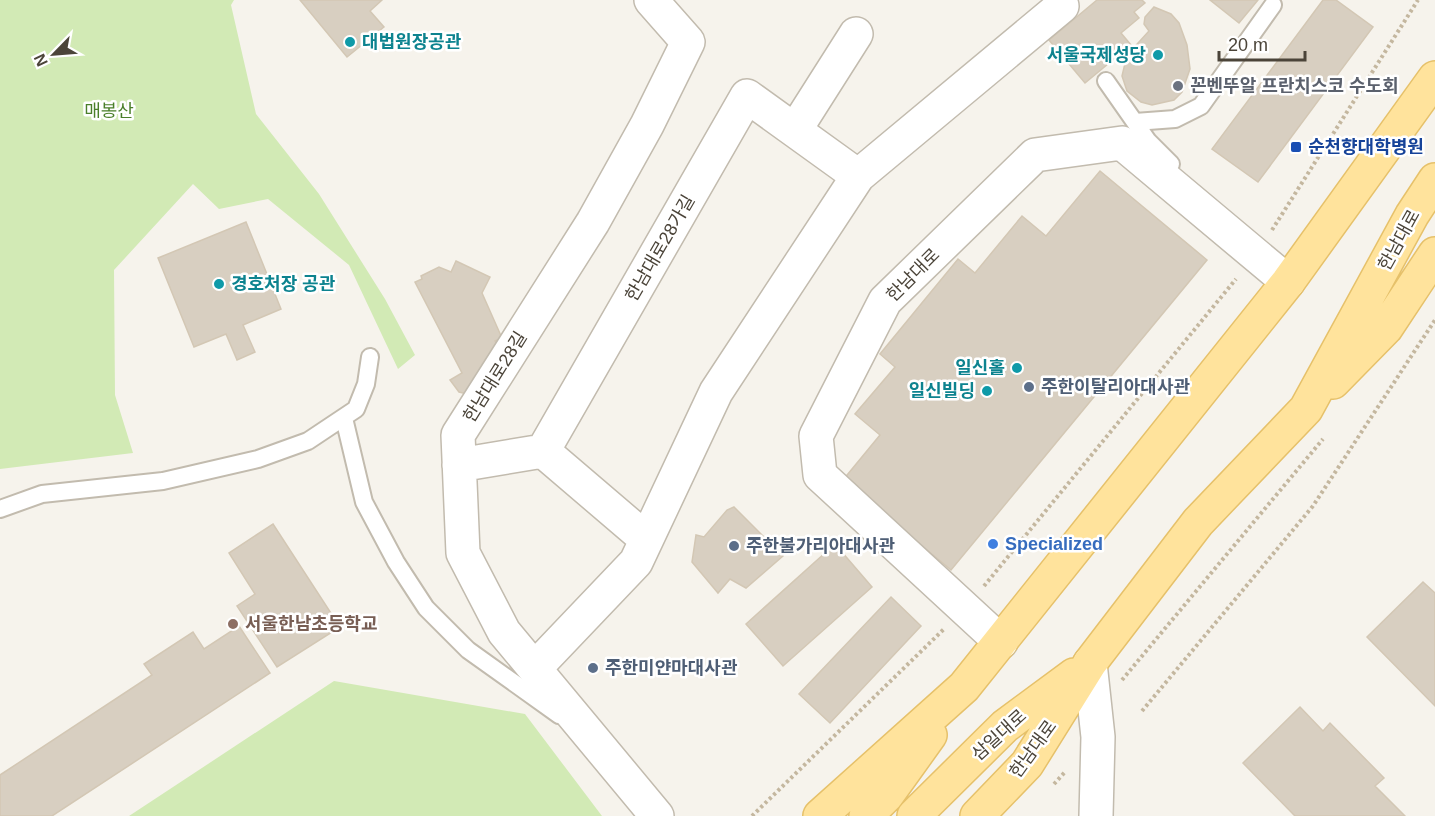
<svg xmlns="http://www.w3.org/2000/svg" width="1435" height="816" font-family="Arial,'Noto Sans KR',sans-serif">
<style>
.green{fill:#d2eab5}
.building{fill:#d8cfc1;stroke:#d3c7b4;stroke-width:1.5}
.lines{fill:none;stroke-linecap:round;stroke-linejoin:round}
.lane-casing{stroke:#c2bbae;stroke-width:20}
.street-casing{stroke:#c2bbae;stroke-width:36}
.primary-casing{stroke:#e6c16a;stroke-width:36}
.path{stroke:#c4b79f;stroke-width:4;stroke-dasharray:3 3;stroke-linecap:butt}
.lane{stroke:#fff;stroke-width:16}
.street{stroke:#fff;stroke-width:33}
.primary{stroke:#ffe39c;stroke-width:33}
.culture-dot{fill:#0f9aa8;stroke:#fff;stroke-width:2}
.worship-dot{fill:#6b7280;stroke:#fff;stroke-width:2}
.transit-dot{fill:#1a4fb4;stroke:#fff;stroke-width:2}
.service-dot{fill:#5c6f8a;stroke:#fff;stroke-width:2}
.shop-dot{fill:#3f7fe0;stroke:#fff;stroke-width:2}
.education-dot{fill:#8d6e63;stroke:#fff;stroke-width:2}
.labels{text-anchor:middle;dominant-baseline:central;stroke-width:5;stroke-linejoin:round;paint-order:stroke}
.culture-label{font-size:18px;font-weight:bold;fill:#0d838f;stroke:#fff;text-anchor:end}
.worship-label{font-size:18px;font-weight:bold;fill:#5b616d;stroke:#fff;text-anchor:start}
.park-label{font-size:18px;fill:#4a7f2a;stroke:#fff}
.transit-label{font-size:18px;font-weight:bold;fill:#164399;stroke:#fff;text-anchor:start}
.street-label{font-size:18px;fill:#4b4439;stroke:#fff}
.service-label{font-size:18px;font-weight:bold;fill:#4e5e75;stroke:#fff;text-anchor:start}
.shop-label{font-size:18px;font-weight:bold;fill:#366cbe;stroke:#fff;text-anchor:start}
.education-label{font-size:18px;font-weight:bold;fill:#785e54;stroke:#fff;text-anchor:start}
</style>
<rect width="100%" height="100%" fill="#f6f3ec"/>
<path class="green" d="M0,0H234L231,5L256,114L319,194L385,299L415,355L398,369L349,265L268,199L219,209L193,184L114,270L115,395L133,453L0,469Z
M334,681L525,714L602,816H129Z"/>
<path class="building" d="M300,0H382L370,11L384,27L347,57Z
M1097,0H1142L1145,3L1134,12L1139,18L1121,33L1131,45L1085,83L1049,40Z
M1210,0H1258L1239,23Z
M1323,0H1336L1373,27L1258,182L1212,149Z
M1154,7L1171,14L1179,23L1187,45L1190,69L1182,92L1174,100L1152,105L1141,102L1127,91L1122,76L1127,55L1149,31L1144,24L1145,17Z
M1100,171L1207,260L951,570L843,480L880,435L855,414L895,367L880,354L958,259L975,273L1022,216L1046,236Z
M246,222L281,309L243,325L255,352L237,360L226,334L194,347L158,258Z
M456,261L490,277L482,293L502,338L495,341L498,347L493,349L495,355L486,360L492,374L467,394L459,392L450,380L462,373L415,282L422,279L421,276L439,267L451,272Z
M734,507L783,556L746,588L730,579L718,593L692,562L696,535L704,537L727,510Z
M273,524L340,627L277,667L237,606L255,594L229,553Z
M835,544L872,587L783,666L746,624Z
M1423,582L1435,593V706L1367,637Z
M891,597L921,626L830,723L799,694Z
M239,626L270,673L52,816H0V775L152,675L144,664L193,632L204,649Z
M1300,707L1323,731L1330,723L1384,778L1375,786L1405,816H1295L1243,763Z"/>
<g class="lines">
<g class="lane-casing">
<path id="lane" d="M1106,81L1148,141L1171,164
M1135,122L1175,119L1201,106L1273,5
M344,418L364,502L396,562L426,608L468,650L559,715
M0,509L42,494L163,481L258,459L308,441L356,409L366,384L370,357"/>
</g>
<g class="street-casing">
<path id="street" d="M651,0L688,42L647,125L593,222L458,435L463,553L504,632L657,816
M795,130L856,34
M543,451L747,96L858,176
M459,465L543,451L646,539
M1001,642L820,475L816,436L885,301L1035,155L1122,143L1288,282
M1090,663L1098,737L1096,816
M535,668L636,562L716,392L858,176L1062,6"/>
</g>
<g class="primary-casing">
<path id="primary" d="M1333,382L1386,328L1435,254
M820,816L964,687L1288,282L1435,78
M866,816L887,795L930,735
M914,816L1005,726L1074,675
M977,816L1027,764L1090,663L1198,522L1306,409L1412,215L1435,180"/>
</g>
<path class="path" d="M1272,230L1418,0
M984,586L1236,279
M1122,680L1323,439
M1142,711L1313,506L1435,320
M1054,784L1065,772
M752,816L944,629"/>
<use href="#lane" class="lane"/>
<use href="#street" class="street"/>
<use href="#primary" class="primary"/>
</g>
<g class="culture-dot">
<circle cx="350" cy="42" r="6"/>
<circle cx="1158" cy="55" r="6"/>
<circle cx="219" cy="284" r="6"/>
<circle cx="1017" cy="368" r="6"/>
<circle cx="987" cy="391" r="6"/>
</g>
<circle class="worship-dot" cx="1178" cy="86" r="6"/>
<rect class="transit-dot" x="1290" y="141" width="12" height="12" rx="3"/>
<g class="service-dot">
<circle cx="1029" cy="387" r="6"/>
<circle cx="734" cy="546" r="6"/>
<circle cx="593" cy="668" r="6"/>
</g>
<circle class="shop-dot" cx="993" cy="544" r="6"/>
<circle class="education-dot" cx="233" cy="624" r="6"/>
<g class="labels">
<g class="culture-label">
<text x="362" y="42" text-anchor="start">대법원장공관</text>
<text x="1146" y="55">서울국제성당</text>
<text x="231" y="284" text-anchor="start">경호처장 공관</text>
<text x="1005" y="368">일신홀</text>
<text x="975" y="391">일신빌딩</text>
</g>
<g class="worship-label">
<text x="1190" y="86">꼰벤뚜알 프란치스코 수도회</text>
</g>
<g class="park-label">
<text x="109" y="111">매봉산</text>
</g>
<g class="transit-label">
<text x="1308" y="147">순천향대학병원</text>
</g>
<g class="street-label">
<text transform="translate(1399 240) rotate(-61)">한남대로</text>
<text transform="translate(660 248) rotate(-60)">한남대로28가길</text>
<text transform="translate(913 275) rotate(-45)">한남대로</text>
<text transform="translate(495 377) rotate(-58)">한남대로28길</text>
<text transform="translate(999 735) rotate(-42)">삼일대로</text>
<text transform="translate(1033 749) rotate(-54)">한남대로</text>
</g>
<g class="service-label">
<text x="1041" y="387">주한이탈리아대사관</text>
<text x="746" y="546">주한불가리아대사관</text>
<text x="605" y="668">주한미얀마대사관</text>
</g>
<g class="shop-label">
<text x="1005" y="544">Specialized</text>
</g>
<g class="education-label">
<text x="245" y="624">서울한남초등학교</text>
</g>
</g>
<g transform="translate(54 54) rotate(245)" stroke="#ffffff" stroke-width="4.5" paint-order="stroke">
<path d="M0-4.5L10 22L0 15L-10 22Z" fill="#4b4439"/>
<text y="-9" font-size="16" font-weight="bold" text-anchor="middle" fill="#4b4439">N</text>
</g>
<path d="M1219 51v9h86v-9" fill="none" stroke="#4b4439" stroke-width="3"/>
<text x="1228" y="51" font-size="18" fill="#4b4439" stroke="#ffffff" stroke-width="4.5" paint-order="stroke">20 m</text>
</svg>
